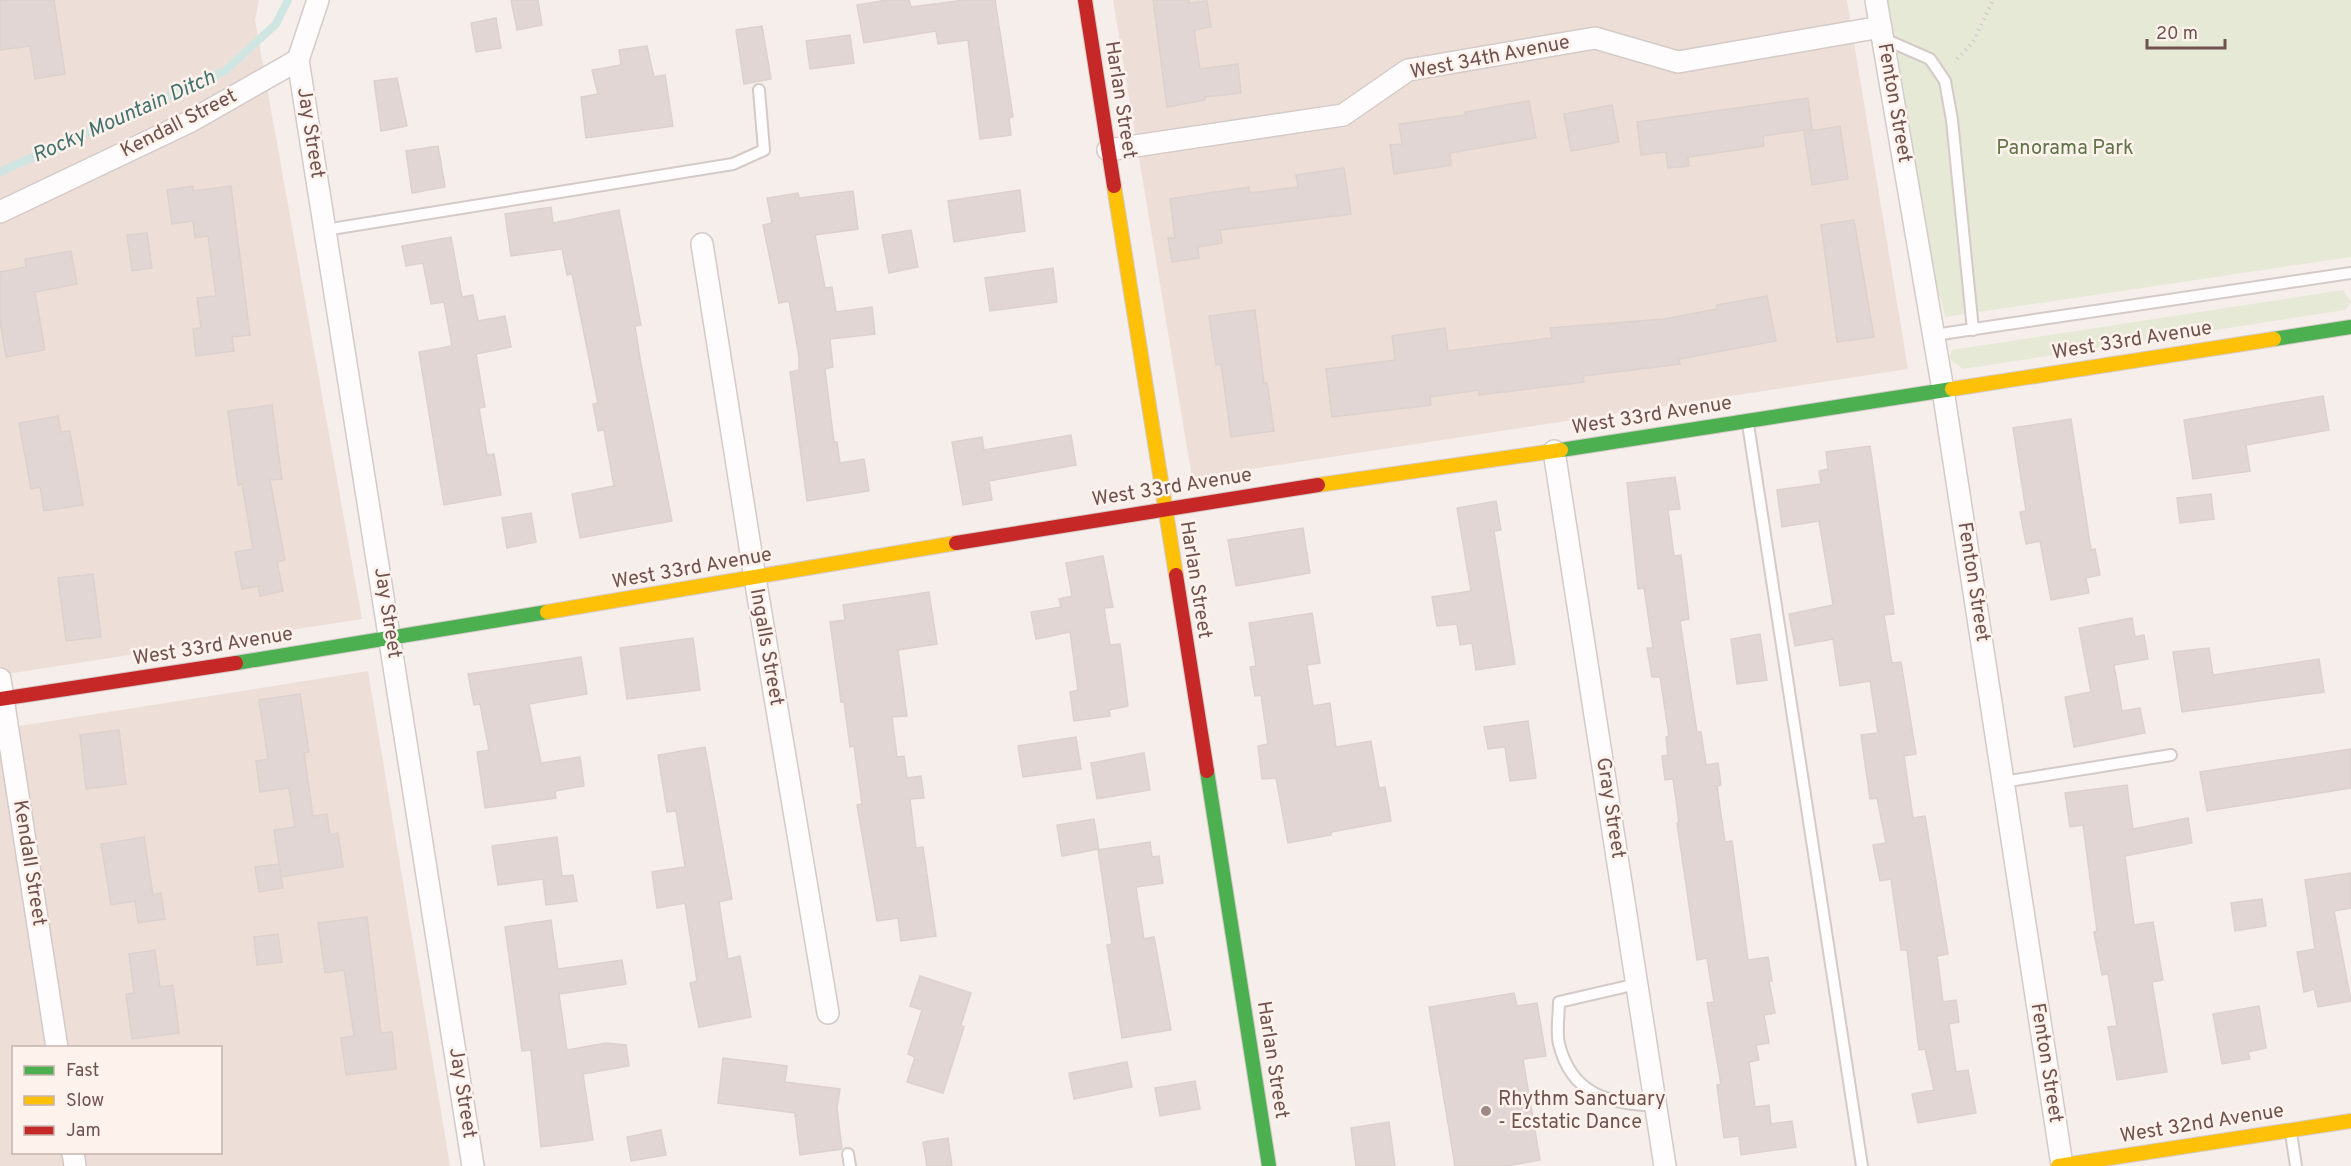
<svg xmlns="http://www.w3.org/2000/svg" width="2351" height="1166" font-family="Overpass,sans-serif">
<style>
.residential{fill:#eddfd8;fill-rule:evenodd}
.green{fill:#e6e9d6}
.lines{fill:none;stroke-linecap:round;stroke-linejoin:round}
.stream{stroke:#cee5e1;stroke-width:8}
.building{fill:#e1d6d3;stroke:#ddd1cd;stroke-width:1.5}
.lane-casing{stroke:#d4cac8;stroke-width:14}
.street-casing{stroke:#d4cac8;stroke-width:24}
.fast-casing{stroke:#d4cac7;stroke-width:16}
.slow-casing{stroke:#d4cac7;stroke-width:16}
.jam-casing{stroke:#d4cac7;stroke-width:16}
.path{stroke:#d6cccb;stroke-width:4;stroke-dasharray:1.5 4.5;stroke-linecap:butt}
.lane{stroke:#fefcfc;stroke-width:10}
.street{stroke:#fefcfc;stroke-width:21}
.fast{stroke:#4caf50;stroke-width:14}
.slow{stroke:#ffc107;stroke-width:14}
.jam{stroke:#c62828;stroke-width:14}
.poi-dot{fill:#9f8985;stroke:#fdf2ec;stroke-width:2}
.labels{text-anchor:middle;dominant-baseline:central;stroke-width:5;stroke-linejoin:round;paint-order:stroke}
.street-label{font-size:20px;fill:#70524e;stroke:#fdf2ec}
.park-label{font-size:20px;fill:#5f7448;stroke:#fdf2ec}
.poi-label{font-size:20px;fill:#70524e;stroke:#fdf2ec;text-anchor:start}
.water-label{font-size:21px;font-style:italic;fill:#447370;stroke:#fdf2ec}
</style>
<rect width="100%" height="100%" fill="#f5eeea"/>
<path class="residential" d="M0,0H259L255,20L362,619L0,675Z
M1113,0H1847L1908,369L1192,478Z
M368,671L450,1166H0V729ZM14,1048H220V1152H14Z"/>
<path class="green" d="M1886,0H2351V257L1945,317L1941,298L1934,289Z
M2343,290L2351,302L2345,310L1963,369L1949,358L1952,350Z"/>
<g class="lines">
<path class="stream" d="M0,172L225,71L276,24L288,0"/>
</g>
<path class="building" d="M0,0H54L65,74L35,79L30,46L0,50Z
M511,0H538L542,25L517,30Z
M887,0H909L911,7L965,0H995L1013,117L1009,118L1011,135L980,139L968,40L938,44L936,31L864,43L857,5Z
M1153,0H1189V3L1207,1L1211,27L1194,30L1200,69L1238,64L1241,93L1205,97V100L1167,107Z
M496,18L501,48L476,52L471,23Z
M762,26L771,79L744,84L736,30Z
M850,35L854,63L810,69L806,41Z
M647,46L654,77L665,75L673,126L586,138L581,97L598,94L592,70L621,65L619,50Z
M397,78L407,126L381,131L374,81Z
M1808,98L1812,129L1763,136L1764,146L1688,157L1689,166L1668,168L1666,152L1641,155L1637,122Z
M1529,101L1536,138L1450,153L1451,165L1394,174L1390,145L1402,144L1399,124L1466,115L1465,112Z
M1612,105L1619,142L1571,151L1564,114Z
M1840,126L1848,179L1812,185L1804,132Z
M438,146L445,187L412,193L406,151Z
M1344,168L1351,214L1220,230L1222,243L1198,247L1199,258L1172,262L1168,238H1175L1170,199L1249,187L1250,193L1298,187L1296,175Z
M193,186V191L231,186L250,335L232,337L234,351L196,356L193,329L201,328L197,298L216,296L208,236L195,238L193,221L172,224L167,190Z
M1020,190L1025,231L954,242L948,201Z
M853,191L858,229L815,235L825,288L832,287L836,312L872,307L875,334L830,339L833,367L825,369L834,442H837L840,463L864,459L869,491L807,501L790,372L799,370V356L789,301L779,303L763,225L772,223L767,198L798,193L799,198Z
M551,207L553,223L619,210L641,325L635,326L641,364L672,521L580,538L572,494L614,486L604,430L598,431L593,404L598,403L572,274L567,275L562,249L511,256L505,214Z
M1854,220L1874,337L1837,342L1821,225Z
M911,230L918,267L889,273L882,235Z
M147,233L152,268L132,271L127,235Z
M451,237L462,297L473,295L478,321L505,316L511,347L476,354L485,407L479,408L487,455L494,454L501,495L444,505L419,352L452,346L444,302L431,304L423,263L406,266L402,246Z
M71,251L77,284L35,292L45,350L6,357L0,321V272L26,267L25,259Z
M1053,268L1057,302L990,311L985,278Z
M1767,296L1776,341L1679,359L1680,364L1583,376L1584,382L1479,395L1478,390L1430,397L1431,405L1332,417L1326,369L1395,360L1392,336L1445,328L1448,351L1552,338L1550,328L1664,319L1717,309V305Z
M1255,310L1264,383H1267L1274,431L1231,437L1221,364L1216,365L1209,316Z
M2323,396L2329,430L2246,445L2250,471L2193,479L2184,420Z
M272,405L282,479L270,480L285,560L277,562L283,591L260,596L258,586L242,589L235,552L253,549L242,484L238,485L228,411Z
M58,416L61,432L70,431L83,505L44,511L40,487L31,489L19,423Z
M2071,419L2091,550L2095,549L2100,575L2086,578L2089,593L2051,600L2040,541L2026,544L2020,512L2026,511L2013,428Z
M1071,435L1076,465L989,481L992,500L963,505L952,442L982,437L984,450Z
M1870,446L1894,614L1884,615L1892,663L1901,662L1916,754L1904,756L1913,818L1925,816L1948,954L1937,956L1943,1002L1956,1000L1959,1022L1949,1024L1956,1072L1968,1070L1976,1113L1918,1123L1912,1094L1934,1090L1925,1049L1919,1050L1907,950H1901L1891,879L1880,881L1873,845L1886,843L1877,798L1870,799L1861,735L1878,733L1870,681L1840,686L1833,639L1795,646L1789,614L1833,605L1819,521L1782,527L1777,490L1821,484L1819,471L1828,469L1826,452Z
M1675,477L1680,509L1668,510L1674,556L1681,555L1689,619L1680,621L1697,732H1701L1706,765L1718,763L1721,785L1717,786L1725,842L1732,841L1748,960L1768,957L1772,981H1769L1775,1013L1764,1015L1769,1043L1756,1045L1759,1060L1749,1062L1755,1107L1769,1105L1771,1124L1792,1121L1796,1147L1741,1155L1739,1136L1724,1138L1717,1085L1721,1084L1707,1003L1714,1002L1707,958L1697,960L1677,823L1679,822L1673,779L1665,780L1662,756L1668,755L1666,737L1669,736L1660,677H1652L1647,648H1653L1644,588L1638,589L1627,483Z
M2211,494L2214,519L2180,523L2177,498Z
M1496,501L1501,530L1494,531L1515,664L1476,670L1472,643L1460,645L1457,624L1437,626L1432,597L1471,591L1457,508Z
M531,513L536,542L507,548L502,518Z
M1303,528L1310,573L1236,586L1228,540Z
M1103,556L1113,607L1104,608L1110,645L1120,644L1128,706L1109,710L1110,716L1074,721L1070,692L1078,690L1070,632L1036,639L1031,612L1061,607L1059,599L1072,596L1066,563Z
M93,574L101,637L66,641L58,578Z
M929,592L937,644L898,650L907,716L892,717L897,757L904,756L907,778L921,776L924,798L910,799L916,848L923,847L936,936L901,941L898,918L877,921L857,805L862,804L854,746L850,747L844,701L841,702L830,622L845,620L843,605Z
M1312,613L1320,663L1307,665L1313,706L1330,703L1336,747L1371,741L1379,788L1385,787L1391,821L1331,832V835L1288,843L1276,778L1262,779L1258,746L1268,744L1261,695L1255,696L1250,667L1256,666L1249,623Z
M2132,618L2135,637L2144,635L2148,659L2114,665L2122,711L2140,708L2145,733L2074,747L2065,697L2091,692L2079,628Z
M1760,634L1767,680L1737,684L1731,639Z
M693,638L700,690L627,699L620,648Z
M2209,648L2213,675L2319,659L2324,692L2182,712L2173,652Z
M581,657L587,694L529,704L541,763L580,757L584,786L555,791L556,798L485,808L477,752L489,750L480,704L474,705L468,674Z
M300,694L309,752L304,753L313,816L327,814L330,835L338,833L343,867L281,877L274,830L295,827L289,788L260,792L256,761L268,759L259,700Z
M1528,721L1536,778L1510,781L1505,747L1488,749L1484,727Z
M119,730L126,784L86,789L80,735Z
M1076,737L1081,769L1023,777L1018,746Z
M705,747L732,899L719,902L728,959L740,956L751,1017L699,1027L690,983L697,981L685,903L657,908L652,872L685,867L676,811L667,812L658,755Z
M2351,749V788L2207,811L2200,772Z
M1144,753L1150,790L1097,799L1091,763Z
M2127,785L2133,829L2188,818L2192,843L2125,856L2134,925L2153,922L2163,980L2152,982L2167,1072L2117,1080L2108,1027L2117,1026L2108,974L2102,975L2094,932L2097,931L2083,825L2070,827L2065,793Z
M1094,819L1099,849L1062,856L1057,825Z
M144,837L153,895L161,893L165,919L138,923L135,901L111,905L101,844Z
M557,837L562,876L573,875L577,901L546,905L543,879L498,885L492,846Z
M1150,842L1152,857L1159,856L1163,883L1136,887L1144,939L1154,937L1171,1030L1122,1038L1107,945L1112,944L1098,850Z
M279,864L283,888L259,892L255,867Z
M2351,873V908L2334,911L2351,1001L2318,1007L2314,989L2304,992L2297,952L2315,949L2305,880Z
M2262,899L2266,926L2235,931L2231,903Z
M367,917L381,1033L392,1032L396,1069L346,1075L341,1038L354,1036L344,970L325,973L318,923Z
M551,920L558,969L622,960L626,984L559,994L567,1050L606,1043L626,1045L629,1066L583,1074L593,1140L541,1147L531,1050L522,1051L505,927Z
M278,934L282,962L257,965L254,937Z
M155,950L160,987L173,985L179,1033L132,1039L126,994L134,993L129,954Z
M920,976L971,993L961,1025L964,1027L943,1093L907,1082L915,1057L908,1054L922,1010L910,1006Z
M1514,993L1517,1006L1537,1003L1546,1056L1523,1059L1540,1160L1507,1166H1455L1429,1007Z
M2259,1006L2266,1048L2248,1052L2250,1059L2222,1064L2213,1014Z
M723,1058L787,1066L785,1082L840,1089L837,1108L842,1149L800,1155L795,1113L718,1103Z
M1127,1062L1132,1087L1074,1099L1069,1073Z
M1195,1081L1200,1109L1160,1116L1155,1088Z
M1389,1122L1395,1166H1356L1351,1128Z
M661,1130L666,1155L631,1161L627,1137Z
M948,1138L952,1166H927L923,1142Z"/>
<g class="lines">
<g class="lane-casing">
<path id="lane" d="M1882,38L1930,59L1945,81L1952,120L1973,330
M325,230L733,164L764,150L759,90
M1934,335L2351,273
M1748,424L1862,1166
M2003,782L2171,755
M1637,984L1559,1002C1559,1015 1556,1032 1559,1044C1572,1096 1609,1103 1656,1106
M2291,1133L2296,1166
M848,1154L850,1166"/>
</g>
<g class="street-casing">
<path id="street" d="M1876,0L1943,390L2062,1165
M298,60L473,1166
M1108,150L1343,115L1408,70L1595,38L1678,62L1881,27
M0,212L189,122L298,60L318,0
M702,244L755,578L828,1013
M1554,451L1665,1166
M0,679L57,1048
M73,1152L75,1166"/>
</g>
<g class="fast-casing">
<path id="fast" d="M2274,339L2351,327
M1561,450L1952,389
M236,663L547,612
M1207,771L1269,1166"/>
</g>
<g class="slow-casing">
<path id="slow" d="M1114,186L1176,575
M1952,389L2274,339
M1318,485L1561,450
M547,612L956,543
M2058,1166L2351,1121"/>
</g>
<g class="jam-casing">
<path id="jam" d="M1085,0L1114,186
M956,543L1318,485
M1176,575L1207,771
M0,699L236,663"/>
</g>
<path class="path" d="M1957,59L1973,42L1993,0"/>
<use href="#lane" class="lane"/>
<use href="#street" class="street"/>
<use href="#fast" class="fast"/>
<use href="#slow" class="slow"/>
<use href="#jam" class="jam"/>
</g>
<circle class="poi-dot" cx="1486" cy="1111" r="6"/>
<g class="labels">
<g class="street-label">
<text transform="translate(1490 58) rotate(-11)">West 34th Avenue</text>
<text transform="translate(1120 100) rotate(81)">Harlan Street</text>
<text transform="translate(1894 103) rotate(80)">Fenton Street</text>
<text transform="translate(179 124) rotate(-27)">Kendall Street</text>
<text transform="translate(310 133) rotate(81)">Jay Street</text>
<text transform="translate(2132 341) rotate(-9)">West 33rd Avenue</text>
<text transform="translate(1652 416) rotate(-9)">West 33rd Avenue</text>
<text transform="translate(1172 488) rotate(-9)">West 33rd Avenue</text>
<text transform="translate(692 569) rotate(-10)">West 33rd Avenue</text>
<text transform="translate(1195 580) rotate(81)">Harlan Street</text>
<text transform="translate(1973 582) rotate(81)">Fenton Street</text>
<text transform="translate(387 613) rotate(81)">Jay Street</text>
<text transform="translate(213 647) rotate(-9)">West 33rd Avenue</text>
<text transform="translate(766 647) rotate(80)">Ingalls Street</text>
<text transform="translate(1610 808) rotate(81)">Gray Street</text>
<text transform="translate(29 863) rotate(81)">Kendall Street</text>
<text transform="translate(1272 1060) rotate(81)">Harlan Street</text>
<text transform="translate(2046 1063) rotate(81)">Fenton Street</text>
<text transform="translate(462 1093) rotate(81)">Jay Street</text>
<text transform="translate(2202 1124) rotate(-9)">West 32nd Avenue</text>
</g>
<g class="park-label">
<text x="2065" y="149">Panorama Park</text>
</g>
<g class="poi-label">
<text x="1498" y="1100">Rhythm Sanctuary<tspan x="1498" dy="23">- Ecstatic Dance</tspan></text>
</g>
<g class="water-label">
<text transform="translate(124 117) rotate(-24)">Rocky Mountain Ditch</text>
</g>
</g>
<rect x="12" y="1046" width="210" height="108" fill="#fdf2ec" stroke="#c5b2ad" stroke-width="1.5"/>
<rect x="24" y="1066" width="30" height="9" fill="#4caf50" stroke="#c5b2ad" stroke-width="1.5"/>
<text x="66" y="1076" font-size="18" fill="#70524e">Fast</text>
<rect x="24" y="1096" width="30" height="9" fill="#ffc107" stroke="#c5b2ad" stroke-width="1.5"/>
<text x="66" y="1106" font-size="18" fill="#70524e">Slow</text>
<rect x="24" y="1126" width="30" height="9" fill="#c62828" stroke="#c5b2ad" stroke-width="1.5"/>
<text x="66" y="1136" font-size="18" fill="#70524e">Jam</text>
<path d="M2147 39v9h78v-9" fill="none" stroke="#70524e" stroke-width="3"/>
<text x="2156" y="39" font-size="18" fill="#70524e" stroke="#fdf2ec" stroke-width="4.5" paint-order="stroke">20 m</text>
</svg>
